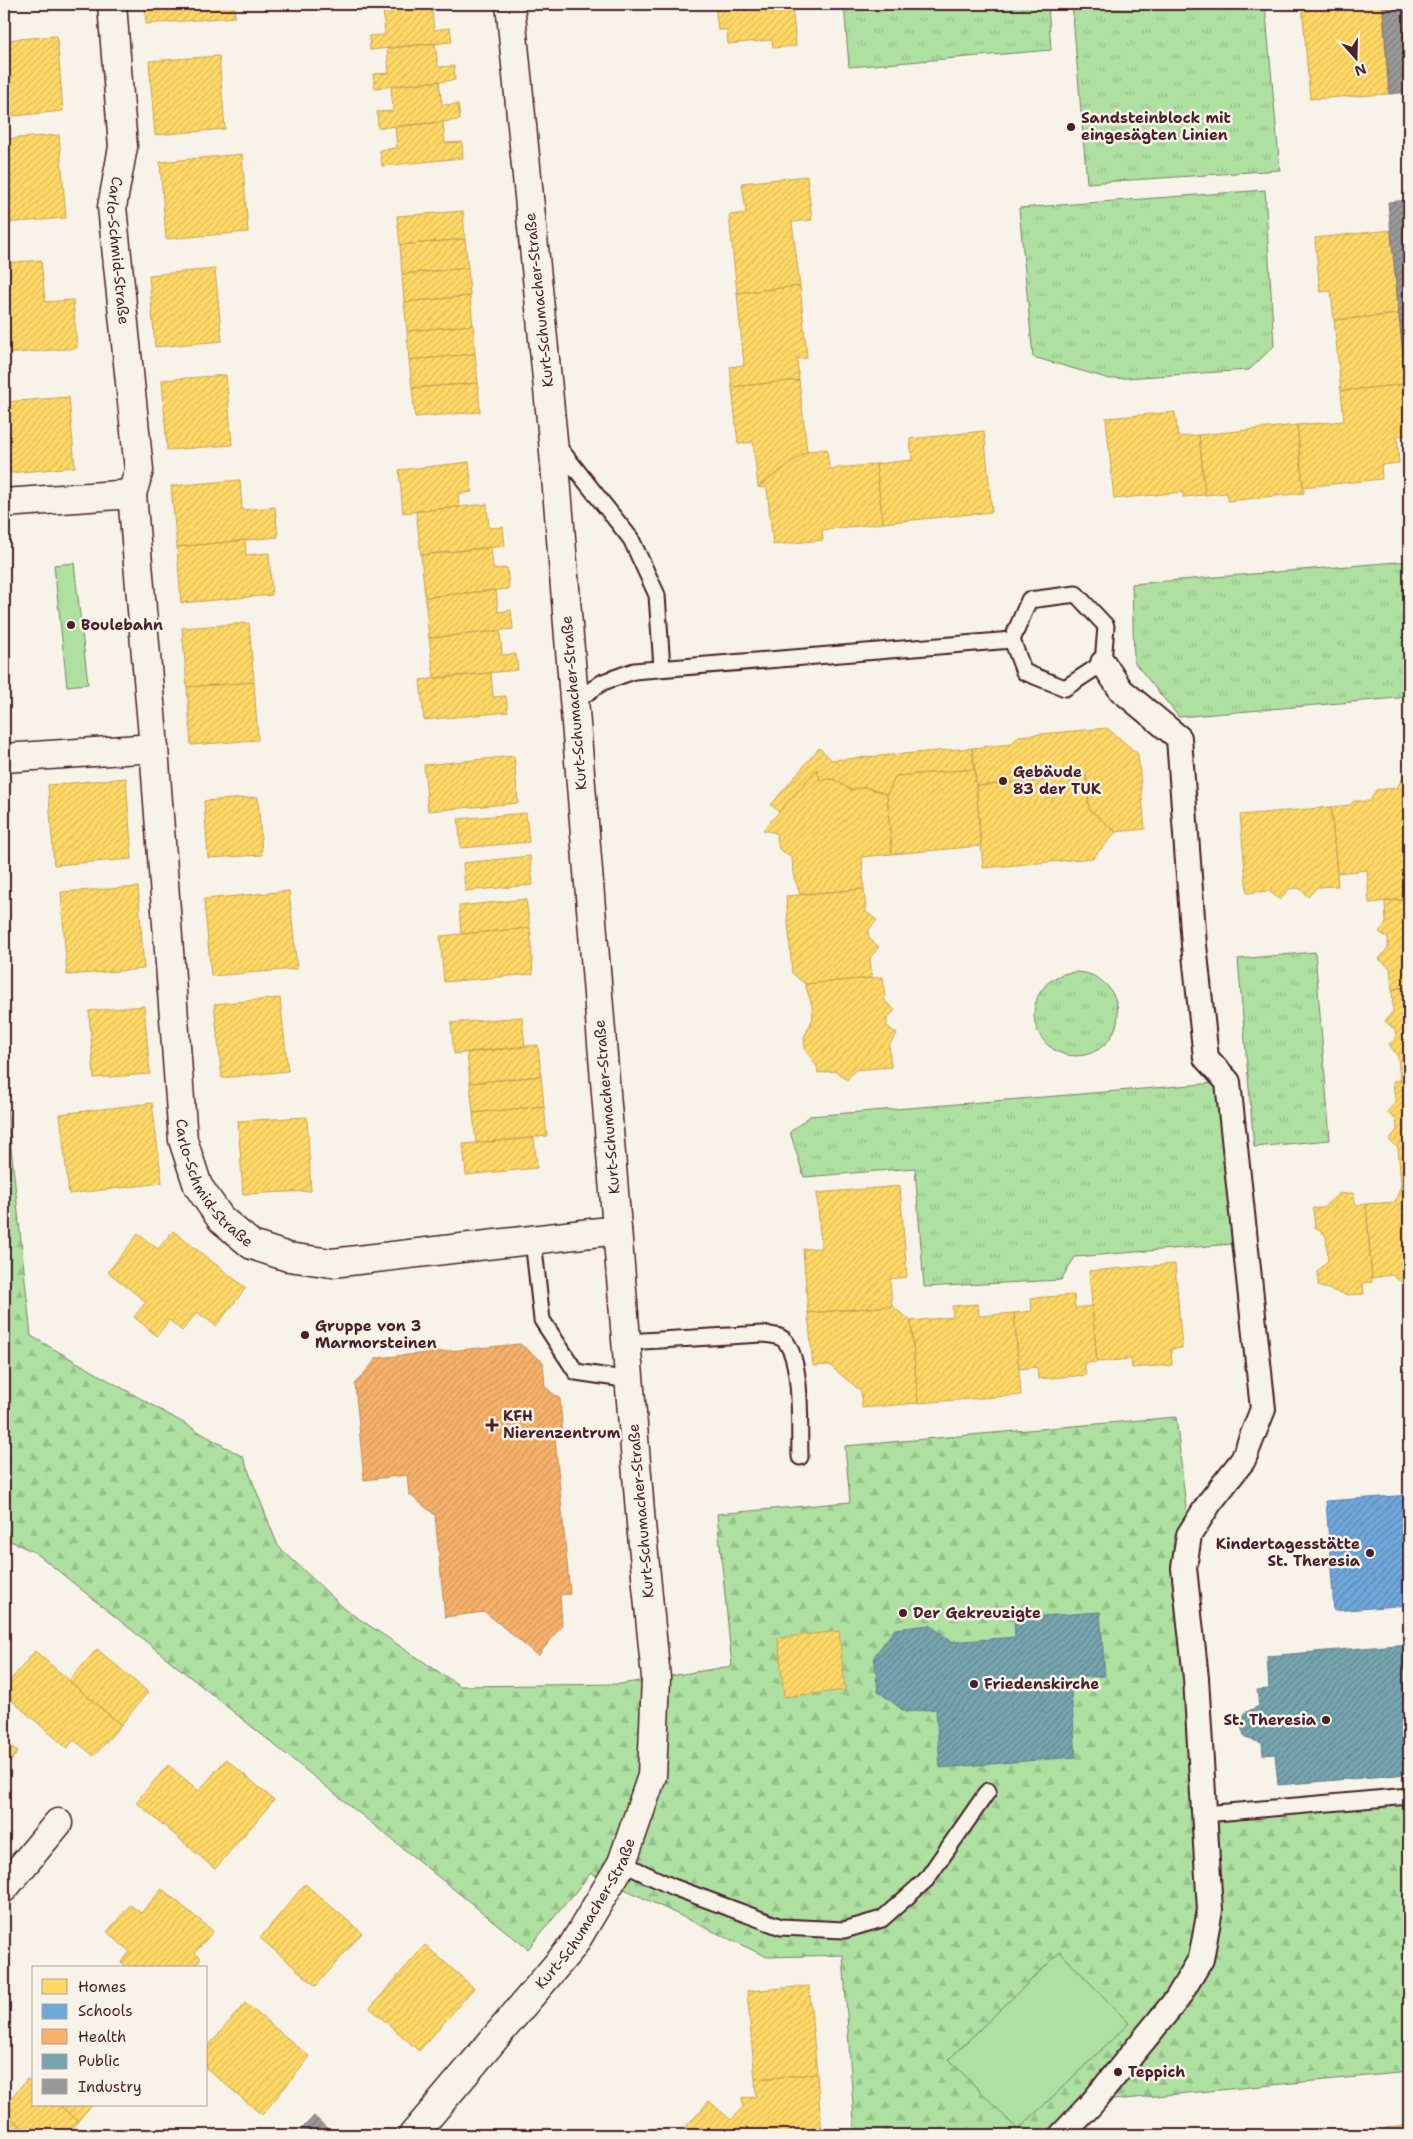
<svg xmlns="http://www.w3.org/2000/svg" width="1413" height="2139" font-family="'Shantell Sans',sans-serif">
<style>
.grass{fill:url(#grass-tufts);stroke:#7c8066}
.forest{fill:url(#forest-firs);stroke:#7c8066}
.pitch{fill:#ade0a1;stroke:#7c8066}
.homes{fill:url(#homes-hatch);stroke:#c9a154}
.schools{fill:url(#schools-hatch);stroke:#647fa7}
.health{fill:url(#health-hatch);stroke:#c28658}
.public{fill:url(#public-hatch);stroke:#697d87}
.industry{fill:url(#industry-hatch);stroke:#817478}
.lines{fill:none;stroke-linecap:round;stroke-linejoin:round}
.service-casing{stroke:#4a1f2b;stroke-width:19}
.pedestrian-casing{stroke:#4a1f2b;stroke-width:28}
.minor-casing{stroke:#4a1f2b;stroke-width:31}
.service{stroke:#f7f3e8;stroke-width:15}
.pedestrian{stroke:#f7f3e8;stroke-width:24}
.minor{stroke:#f7f3e8;stroke-width:28}
.poi-dot{fill:#4a1f2b;stroke:#f7f3e8;stroke-width:2}
.labels{text-anchor:middle;dominant-baseline:central;stroke-width:5;stroke-linejoin:round;paint-order:stroke}
.poi-label{font-size:15px;font-weight:bold;fill:#4a1f2b;stroke:#f7f3e8;text-anchor:start}
.street-label{font-size:15px;fill:#4a1f2b;stroke:#f7f3e8}
</style>
<defs>
<pattern id="grass-tufts" width="24" height="20" patternUnits="userSpaceOnUse" patternTransform="scale(1.25)"><rect width="24" height="20" fill="#ade0a1"/><path d="M3 7l-1-3M5 7V3M7 7l1-3M15 17l-1-3M17 17v-4M19 17l1-3" fill="none" stroke="#96c08b"/></pattern>
<pattern id="forest-firs" width="22" height="20" patternUnits="userSpaceOnUse" patternTransform="scale(1.25)"><rect width="22" height="20" fill="#ade0a1"/><path d="M5 1l3.5 6h-7zM16 11l3.5 6h-7z" fill="#96c08b"/></pattern>
<pattern id="homes-hatch" width="6" height="6" patternUnits="userSpaceOnUse" patternTransform="scale(1.25)"><rect width="6" height="6" fill="#ffd966"/><path d="M-1 1l2-2M0 6l6-6M5 7l2-2" fill="none" stroke="#dcba59"/></pattern>
<pattern id="schools-hatch" width="6" height="6" patternUnits="userSpaceOnUse" patternTransform="scale(1.25)"><rect width="6" height="6" fill="#6fa8dc"/><path d="M-1 1l2-2M0 6l6-6M5 7l2-2" fill="none" stroke="#5d88b3"/></pattern>
<pattern id="health-hatch" width="6" height="6" patternUnits="userSpaceOnUse" patternTransform="scale(1.25)"><rect width="6" height="6" fill="#f6b26b"/><path d="M-1 1l2-2M0 6l6-6M5 7l2-2" fill="none" stroke="#d4995d"/></pattern>
<pattern id="public-hatch" width="6" height="6" patternUnits="userSpaceOnUse" patternTransform="scale(1.25)"><rect width="6" height="6" fill="#76a5af"/><path d="M-1 1l2-2M0 6l6-6M5 7l2-2" fill="none" stroke="#63868f"/></pattern>
<pattern id="industry-hatch" width="6" height="6" patternUnits="userSpaceOnUse" patternTransform="scale(1.25)"><rect width="6" height="6" fill="#999"/><path d="M-1 1l2-2M0 6l6-6M5 7l2-2" fill="none" stroke="#7f7c7d"/></pattern>
</defs>
<rect width="100%" height="100%" fill="#f7f3e8"/>
<filter id="ink" filterUnits="userSpaceOnUse"><feTurbulence type="fractalNoise" baseFrequency=".02" numOctaves="2"/><feDisplacementMap in="SourceGraphic" scale="10" xChannelSelector="R" yChannelSelector="G"/><feConvolveMatrix kernelMatrix="1 2 1 2 8 2 1 2 1" color-interpolation-filters="sRGB"/></filter>
<g filter="url(#ink)">
<path class="grass" d="M844,4H1048L1051,50L849,67Z
M1072,4H1265L1280,170L1087,183Z
M1265,190L1274,346L1249,370L1110,379L1033,357L1019,208Z
M1409,561V697L1179,717L1134,662L1132,584Z
M1315,952L1330,1140L1254,1147L1238,959Z
M1034 1014a42 42 0 1 1 84 0a42 42 0 1 1-84 0Z
M1228,1082L1245,1243L1075,1257L1061,1280L924,1287L915,1168L804,1177L790,1132L810,1116Z"/>
<path class="forest" d="M4,1080L31,1336L243,1457L278,1546L346,1610L460,1686L621,1684L732,1666L717,1514L850,1502L845,1446L1176,1417L1189,1535L1205,1814L1409,1796V2072L1093,2102L1062,2135H855L843,1955L767,1957L591,1873L528,1949L36,1553L4,1538Z"/>
<path class="pitch" d="M74,563L88,684L67,686L54,565Z
M1060,1952L1129,2023L1018,2130L949,2059Z"/>
<path class="homes" d="M145,4H234L235,17L146,24Z
M366,4H424L367,10Z
M431,4L434,30L450,28L452,42L370,50L369,36L385,35L383,8Z
M715,4H792L796,46L773,48L772,40L728,44L727,30H718Z
M1302,4H1382L1389,94L1310,99Z
M57,36L63,111L4,117V40Z
M435,43L438,67L454,66L455,80L375,88L373,74L389,73L387,48Z
M219,56L225,129L155,135L149,61Z
M439,81L442,105L458,104L460,120L378,128L377,112L393,111L391,86Z
M443,122L445,143L462,142L463,158L382,166L380,150L397,148L395,127Z
M59,135L66,218L4,223V139Z
M242,154L248,232L166,239L160,162Z
M807,176L812,220L792,222L800,286L737,293L729,215L746,213L742,183Z
M463,211L465,239L400,245L397,216Z
M1391,230L1399,314L1334,320L1331,291L1320,292L1315,238Z
M465,239L468,268L402,274L400,245Z
M41,260L45,302L73,300L77,348L4,354V263Z
M468,268L470,296L404,302L402,274Z
M215,269L222,341L155,347L149,275Z
M800,286L807,358L797,359L799,380L732,387L730,367L744,365L737,293Z
M470,296L473,325L407,331L404,302Z
M1399,314L1406,384L1341,391L1334,320Z
M473,325L475,354L409,360L407,331Z
M475,354L478,383L412,388L409,360Z
M226,375L232,445L167,450L162,380Z
M799,380L807,451L758,487L753,442L738,444L732,387Z
M478,383L480,412L415,417L412,388Z
M1406,384L1409,435L1397,436L1399,463L1381,465L1382,479L1303,487L1297,425L1344,421L1341,391Z
M69,397L75,467L10,473L5,402Z
M1175,412L1178,437L1199,435L1205,495L1183,497V492L1114,499L1106,418Z
M1297,425L1304,493L1228,501L1227,493L1205,495L1199,435Z
M984,431L992,512L883,523L876,464L912,460L910,439Z
M827,449L829,469L876,464L883,523L822,530L823,540L773,545L767,488L758,487L807,451Z
M469,462L472,492L458,494L459,507L403,513L399,470Z
M240,480L242,510L275,507L278,537L177,547L171,486Z
M487,504L489,528L503,527L505,546L421,555L416,511Z
M245,540L246,555L269,553L272,595L181,603L177,547Z
M491,547L493,569L507,568L509,589L425,597L421,555Z
M496,590L498,612L511,610L513,629L429,638L425,597Z
M249,623L254,682L187,687L182,628Z
M500,631L502,655L516,654L518,670L434,678L429,638Z
M491,673L493,697L506,696L508,712L424,720L420,680Z
M254,682L258,740L191,745L187,687Z
M1107,728L1138,754L1145,829L1116,832L1089,809L1086,776L976,786L972,748L1011,744L1019,736Z
M819,748L832,760L972,748L975,769L896,776L887,794L864,787L851,790L833,779L820,780L817,769L779,812L771,805Z
M514,756L518,803L428,811L424,765Z
M817,769L820,780L833,779L851,790L864,787L887,794L892,854L862,857L864,889L800,894L793,874L792,857L779,849L776,833L763,830Z
M975,769L981,846L892,854L887,794L896,776Z
M1404,775L1409,779V899L1369,903L1367,870L1337,873L1331,807L1350,805L1354,801H1370L1376,790L1397,788Z
M1086,776L1089,809L1116,832L1093,858L983,868L976,786Z
M126,778L132,859L54,865L48,785Z
M258,797L262,855L208,858L204,801Z
M1331,807L1338,886L1317,887L1308,897L1299,888L1289,889L1280,900L1269,891L1247,893L1240,815Z
M526,813L529,842L461,848L458,819Z
M530,856L533,885L465,891L463,863Z
M138,887L144,969L67,975L61,892Z
M864,889L866,912L877,920L868,931L869,938L879,947L870,958L872,978L805,984L792,973L786,896Z
M289,891L297,969L211,976L204,899Z
M526,899L530,928L461,934L459,906Z
M1409,899V987L1392,989L1390,968L1379,959L1388,948V938L1379,932L1386,923L1385,901Z
M530,928L533,974L444,982L440,936Z
M883,977L885,1001L895,1010L887,1019V1026L897,1034L889,1045L891,1067L855,1070L847,1080L836,1071L818,1073L817,1067L805,1049L804,1037L813,1018L812,1006L805,984Z
M1409,987V1080L1400,1081L1398,1057L1389,1044L1396,1039L1395,1030L1385,1021L1393,1011L1392,989Z
M280,998L288,1071L222,1078L214,1004Z
M144,1006L150,1074L94,1078L89,1011Z
M522,1017L525,1047L454,1054L451,1023Z
M538,1045L541,1076L470,1083L467,1052Z
M541,1076L544,1106L473,1113L470,1083Z
M1409,1080V1184L1401,1185L1398,1148L1389,1140L1397,1130L1396,1120L1387,1112L1395,1103L1393,1081Z
M152,1103L162,1183L69,1194L60,1114Z
M544,1106L547,1136L476,1143L473,1113Z
M307,1117L311,1191L243,1194L238,1121Z
M534,1138L537,1168L466,1175L463,1144Z
M1409,1184V1273L1401,1282L1392,1275L1372,1278L1366,1204L1395,1202L1401,1185Z
M900,1186L907,1277L890,1279L892,1306L808,1313L803,1249L821,1248L817,1193Z
M1353,1193L1356,1205L1366,1204L1372,1282L1363,1283L1364,1294L1347,1295L1318,1286V1271L1328,1260L1326,1236L1315,1227L1313,1208H1323L1338,1194Z
M173,1231L246,1288L216,1326L197,1312L182,1331L169,1320L157,1336L134,1317L146,1302L108,1272L138,1234L158,1249Z
M1175,1264L1182,1348L1171,1349L1172,1365L1132,1368L1131,1359L1097,1362L1089,1271Z
M1074,1295L1075,1308L1092,1306L1097,1362L1084,1363L1086,1375L1038,1379L1037,1367L1019,1369L1014,1313L1032,1311L1031,1298Z
M978,1304L979,1316L1014,1313L1021,1395L918,1403L911,1321L953,1317L952,1306Z
M892,1306L911,1321L918,1403L862,1408L861,1391L829,1365L813,1366L808,1313Z
M839,1631L845,1690L784,1697L778,1638Z
M97,1649L148,1692L121,1725L69,1681Z
M35,1651L121,1725L94,1756L74,1740L67,1748L4,1694V1688Z
M4,1740L18,1752L4,1769Z
M226,1759L274,1800L215,1869L136,1802L168,1765L199,1791Z
M305,1884L362,1933L316,1986L260,1938Z
M162,1889L213,1931L195,1953L201,1958L193,1968H128L121,1962L130,1952L107,1932L130,1905L141,1913Z
M425,1945L474,1988L419,2051L370,2008Z
M809,1986L817,2074L755,2079L747,1991Z
M245,2003L310,2057L262,2115L206,2068V2049Z
M817,2074L822,2135H679L709,2101L731,2120L743,2107L742,2098L756,2097L755,2079Z
M27,2079L34,2084V2105H59L78,2121L66,2135H31L4,2112V2107Z
M59,2105H92L78,2121Z
M4,2112L31,2135H4Z
M1409,2126V2135H1386L1385,2128Z
M1348,2129L1349,2135H1280Z"/>
<path class="schools" d="M1409,1495V1605L1334,1611L1326,1501Z"/>
<path class="health" d="M520,1344L543,1362L545,1387L560,1399L563,1437L555,1438L570,1594L560,1595L562,1625L538,1656L485,1612L445,1617L435,1515L409,1494L407,1475L364,1480L355,1384L377,1358Z"/>
<path class="public" d="M1100,1612L1105,1676L1070,1678L1076,1757L940,1768L936,1709L905,1712L878,1691L874,1656L895,1629L930,1625L952,1642L1015,1637L1014,1618Z
M1409,1644V1774L1278,1785L1275,1754L1263,1755L1262,1743L1245,1738L1241,1727L1244,1713L1259,1706L1257,1690L1269,1689L1267,1656Z"/>
<path class="industry" d="M1409,4V92L1389,94L1383,5Z
M1409,200V418L1388,202Z
M314,2116L334,2135H296Z"/>
<g class="lines">
<g class="service-casing">
<path id="service" d="M556,444L631,539L657,595L662,668
M1076,594L1106,626L1103,663L1065,688L1024,672L1012,640L1029,600Z
M574,702L603,682L634,671L1012,640
M533,1240L542,1320L576,1372L630,1380
M626,1342L762,1334C770,1335 781,1335 786,1342C803,1365 799,1429 800,1457
M1205,1814L1409,1796
M622,1863L673,1887L781,1927L844,1930L882,1919L926,1880L988,1791"/>
</g>
<g class="pedestrian-casing">
<path id="pedestrian" d="M1062,2135L1093,2102L1177,1999L1201,1959L1210,1910L1196,1678L1184,1568L1189,1535L1210,1502L1243,1460L1263,1409L1228,1082L1206,1058L1194,945L1179,738L1121,690L1103,663"/>
</g>
<g class="minor-casing">
<g id="minor">
<path id="s1" d="M112,4L123,147L112,207L139,470L132,494L154,748L183,1140L198,1186L221,1219L252,1245L288,1257L332,1263L617,1230"/>
<path d="M4,503L132,494"/>
<path d="M4,758L154,748"/>
<path d="M4,1888L58,1823"/>
<path id="s2" d="M413,2135L572,1947L622,1863L652,1776L656,1678L641,1524L553,440L510,4"/>
</g>
</g>
<use href="#service" class="service"/>
<use href="#pedestrian" class="pedestrian"/>
<use href="#minor" class="minor"/>
</g>
</g>
<g class="poi-dot">
<circle cx="1071" cy="127" r="5"/>
<circle cx="71" cy="625" r="5"/>
<circle cx="1003" cy="781" r="5"/>
<circle cx="305" cy="1335" r="5"/>
<path d="M489.5 1417.5h5v5h5v5h-5v5h-5v-5h-5v-5h5z"/>
<circle cx="1370" cy="1553" r="5"/>
<circle cx="903" cy="1613" r="5"/>
<circle cx="974" cy="1684" r="5"/>
<circle cx="1326" cy="1720" r="5"/>
<circle cx="1118" cy="2072" r="5"/>
</g>
<g class="labels">
<g class="poi-label">
<text x="1081" y="118">Sandsteinblock mit<tspan x="1081" dy="17">eingesägten Linien</tspan></text>
<text x="81" y="625">Boulebahn</text>
<text x="1013" y="772">Gebäude<tspan x="1013" dy="17">83 der TUK</tspan></text>
<text x="315" y="1326">Gruppe von 3<tspan x="315" dy="17">Marmorsteinen</tspan></text>
<text x="503" y="1416">KFH<tspan x="503" dy="17">Nierenzentrum</tspan></text>
<text x="1360" y="1544" text-anchor="end">Kindertagesstätte<tspan x="1360" dy="17">St. Theresia</tspan></text>
<text x="913" y="1613">Der Gekreuzigte</text>
<text x="984" y="1684">Friedenskirche</text>
<text x="1316" y="1720" text-anchor="end">St. Theresia</text>
<text x="1128" y="2072">Teppich</text>
</g>
<g class="street-label">
<text stroke="none"><textPath href="#s1" startOffset="248">Carlo-Schmid-Straße</textPath></text>
<text transform="translate(539 300) rotate(-96)">Kurt-Schumacher-Straße</text>
<text transform="translate(574 703) rotate(-95)">Kurt-Schumacher-Straße</text>
<text transform="translate(607 1107) rotate(-95)">Kurt-Schumacher-Straße</text>
<text stroke="none"><textPath href="#s1" startOffset="1195">Carlo-Schmid-Straße</textPath></text>
<text transform="translate(641 1511) rotate(-95)">Kurt-Schumacher-Straße</text>
<text stroke="none"><textPath href="#s2" startOffset="282">Kurt-Schumacher-Straße</textPath></text>
</g>
</g>
<rect width="1413" height="2139" fill="none" stroke="#f7f3e8" stroke-width="20"/>
<rect x="10" y="10" width="1393" height="2119" fill="none" stroke="#4a1f2b" stroke-width="2" filter="url(#ink)"/>
<rect x="32" y="1966" width="175" height="140" fill="#f7f3e8" stroke="#b29e9c"/>
<rect x="42" y="1979" width="25" height="15" fill="#ffd966" stroke="#b29e9c"/>
<text x="78" y="1992" font-size="15" fill="#4a1f2b">Homes</text>
<rect x="42" y="2004" width="25" height="15" fill="#6fa8dc" stroke="#b29e9c"/>
<text x="78" y="2016" font-size="15" fill="#4a1f2b">Schools</text>
<rect x="42" y="2029" width="25" height="15" fill="#f6b26b" stroke="#b29e9c"/>
<text x="78" y="2042" font-size="15" fill="#4a1f2b">Health</text>
<rect x="42" y="2054" width="25" height="15" fill="#76a5af" stroke="#b29e9c"/>
<text x="78" y="2066" font-size="15" fill="#4a1f2b">Public</text>
<rect x="42" y="2079" width="25" height="15" fill="#999999" stroke="#b29e9c"/>
<text x="78" y="2092" font-size="15" fill="#4a1f2b">Industry</text>
<g transform="translate(1356 58) rotate(160)" stroke="#f7f3e8" stroke-width="4" paint-order="stroke">
<path d="M0-4L9 19L0 12L-9 19Z" fill="#4a1f2b"/>
<text y="-8" font-size="14" font-weight="bold" text-anchor="middle" fill="#4a1f2b">N</text>
</g>
</svg>
